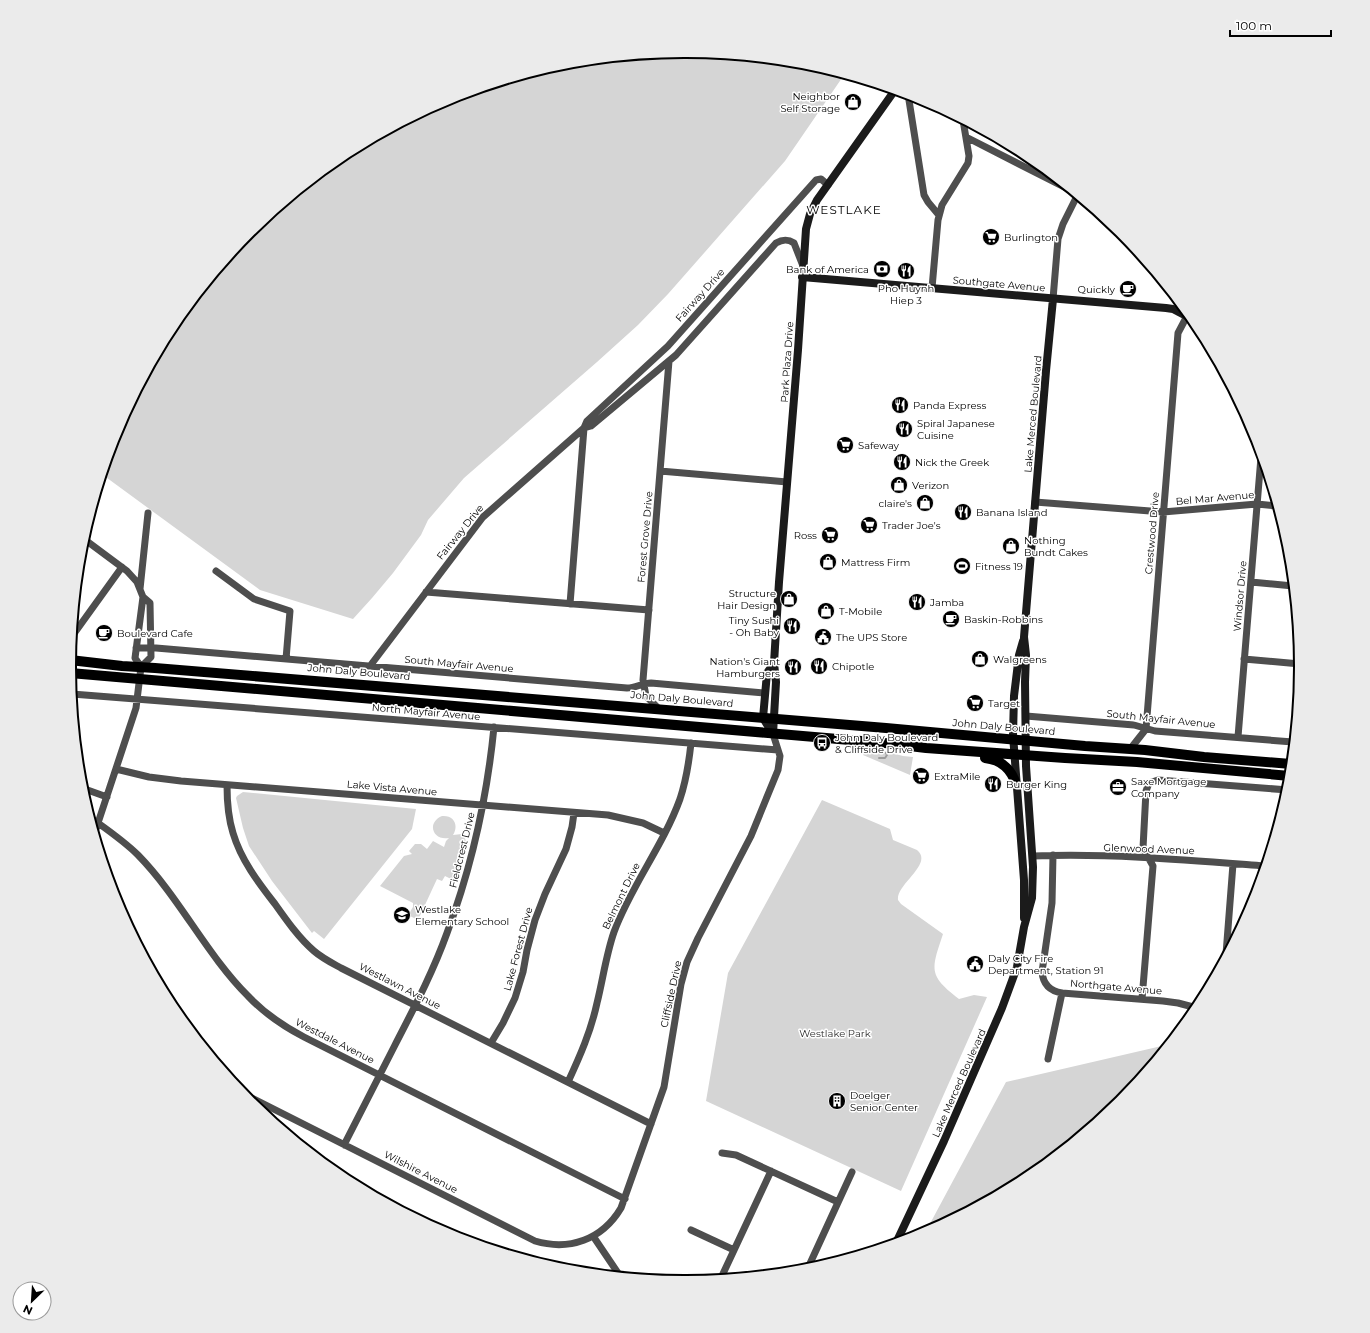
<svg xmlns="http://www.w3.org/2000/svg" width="1370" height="1333" font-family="Montserrat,sans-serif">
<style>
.green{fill:#d5d5d5}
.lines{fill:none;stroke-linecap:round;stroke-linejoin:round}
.stream{stroke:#9c9c9c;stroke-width:2}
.street{stroke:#4e4e4e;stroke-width:7}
.secondary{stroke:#1b1b1b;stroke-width:8}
.primary{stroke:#000;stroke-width:10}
.highway{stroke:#000;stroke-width:12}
.labels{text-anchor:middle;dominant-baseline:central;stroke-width:3;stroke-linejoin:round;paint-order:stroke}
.poi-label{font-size:10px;fill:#000;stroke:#fff;text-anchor:start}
.street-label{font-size:10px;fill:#000;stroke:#fff}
.park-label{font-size:10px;fill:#2c2c2c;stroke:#fff}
.quarter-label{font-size:12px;letter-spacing:1px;fill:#000;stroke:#fff}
.rim{fill:none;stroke:#000;stroke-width:2}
</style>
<rect width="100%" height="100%" fill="#fff"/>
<path class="green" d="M685,51L805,63L844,75L785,161L668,294L638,325L597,362L464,478L428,520L421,535L393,573L372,598L353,619L260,590L103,475L116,431L173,324L250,231L343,155L450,98L565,63Z
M868,749L884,751L903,756L913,757L910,775L863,755Z
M243,792L416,809L412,829L324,939L314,931L312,933L272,881L249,846L243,828L236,798L237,796Z
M822,800L890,829L893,840L917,850C934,864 896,884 898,900L901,904L943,934C931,970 928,975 959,999L974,995L987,997L901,1191L706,1101L728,973Z
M442,816C454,815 459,825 453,835L462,834L467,842L457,882L445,876L442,881L437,879L418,920L408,915L413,907V903L380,886L404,856L412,854L409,851L415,844H421L427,849L433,841L444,847L446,841L449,838C433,841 426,823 442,816Z
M1166,1045L1120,1102L1027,1178L925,1233L1006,1082Z"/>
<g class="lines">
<path class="stream" d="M879,758H885L887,755L886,753"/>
<path class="street" d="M908,94L924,195L928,202L938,214
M966,137L1070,190
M932,288L938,220L942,205L968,163L969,156L963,120
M1053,299L1058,239L1063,224L1077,196
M660,471L787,482
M1035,502L1163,512L1257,504L1276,506
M84,539L127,571L137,582L143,597L150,603L151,657L141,667
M216,571L254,599L290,611L286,659
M1251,582L1293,586
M140,589L148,513
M426,592L649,610
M570,604L584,428L587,421L668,346L816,180L821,179L828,185
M73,635L122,567
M136,648H156L627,688C636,688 642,683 651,683L765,693
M1244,659L1300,664
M370,666L483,517L584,428L591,426L676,355L776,243C783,239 788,239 794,243L803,266
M141,667L135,658L143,597
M72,694L778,750
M659,709L646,696L643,680L669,361
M1026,716L1134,725L1155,731L1293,742
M1238,737L1261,457
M1131,748L1146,729L1178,333L1187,316
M116,769L149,777L181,781L608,815L643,823L664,833
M227,785C227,801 228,817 233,833C241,860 258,882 275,904C287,921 299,938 314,951C322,958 332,963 341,968L651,1124
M82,788L107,797
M98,823C112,833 126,843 138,855C180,898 206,954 248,996C264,1013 283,1026 304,1037L625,1199
M95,832L136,708L141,667
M1053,855L1052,903L1042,972C1043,984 1050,991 1062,993L1163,1001L1178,1003L1197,1008
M1033,856C1110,853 1188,860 1264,866
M1226,954L1233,864
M1142,999L1153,866L1143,848L1146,791L1149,783L1158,780L1288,790
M491,1043L503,1023L515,998L523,972L527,950L535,920L545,894L566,849L572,827L574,813
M1048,1059L1062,993
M568,1082C580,1056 591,1031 597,1003C603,979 606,955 614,932C631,886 663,846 680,799C686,781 689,762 691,743
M244,1094L535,1241C569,1251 602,1240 621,1208L664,1087L681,984L687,962L698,938L751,836L778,770L780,756L773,734
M344,1145C361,1112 378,1078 395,1045C414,1008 433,972 447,933C472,866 487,798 494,727
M722,1153L736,1155L838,1202
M691,1230L734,1250
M593,1236L620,1276
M807,1270L852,1172
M721,1278L771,1171"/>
<path class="secondary" d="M802,277L1166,308L1173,309L1192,319
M1023,641L1019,655L1014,696L1013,735L1024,880V918
M773,734L776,682L774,663L779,582L798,350L806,229L810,214L817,200L895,90
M773,734L763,718L767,673L774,663
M896,1243L944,1141L1002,1008L1017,967L1024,927L1032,898L1033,867L1026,766L1025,682L1026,655L1024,637L1046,371L1053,299"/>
<path class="primary" d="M70,660L122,666L155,668L886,728L1085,746L1145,750L1204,757L1291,764
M70,673L885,743L926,748L1065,758L1137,762L1290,776
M985,758C1002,760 1011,769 1016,784"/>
<path class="highway" d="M70,673H71"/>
</g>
<defs>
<g id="shop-disc" transform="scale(0.9)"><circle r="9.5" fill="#000" stroke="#fff"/><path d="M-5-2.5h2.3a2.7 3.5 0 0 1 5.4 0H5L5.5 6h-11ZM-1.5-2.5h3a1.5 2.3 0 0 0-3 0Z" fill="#fff"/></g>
<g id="supermarket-disc" transform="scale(0.9)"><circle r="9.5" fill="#000" stroke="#fff"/><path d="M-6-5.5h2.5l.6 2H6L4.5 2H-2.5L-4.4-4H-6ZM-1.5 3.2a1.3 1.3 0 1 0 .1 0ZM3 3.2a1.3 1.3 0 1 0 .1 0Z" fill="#fff"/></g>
<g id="bank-disc" transform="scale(0.9)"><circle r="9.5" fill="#000" stroke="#fff"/><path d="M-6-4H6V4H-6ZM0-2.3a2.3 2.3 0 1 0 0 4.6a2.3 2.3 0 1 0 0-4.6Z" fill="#fff"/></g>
<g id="restaurant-disc" transform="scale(0.9)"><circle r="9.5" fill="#000" stroke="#fff"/><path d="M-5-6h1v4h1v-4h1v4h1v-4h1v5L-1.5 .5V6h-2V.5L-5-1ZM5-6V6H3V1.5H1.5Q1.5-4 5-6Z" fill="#fff"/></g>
<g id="cafe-disc" transform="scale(0.9)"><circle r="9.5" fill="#000" stroke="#fff"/><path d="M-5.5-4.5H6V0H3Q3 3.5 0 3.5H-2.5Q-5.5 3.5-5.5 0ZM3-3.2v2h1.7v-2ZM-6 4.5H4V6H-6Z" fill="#fff"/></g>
<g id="stadium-disc" transform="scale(0.9)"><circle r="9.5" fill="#000" stroke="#fff"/><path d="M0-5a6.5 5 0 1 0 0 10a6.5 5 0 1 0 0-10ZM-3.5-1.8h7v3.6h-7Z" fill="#fff"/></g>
<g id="civic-disc" transform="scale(0.9)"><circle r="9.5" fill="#000" stroke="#fff"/><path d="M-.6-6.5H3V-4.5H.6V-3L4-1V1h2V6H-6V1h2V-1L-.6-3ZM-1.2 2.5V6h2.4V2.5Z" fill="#fff"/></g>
<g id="bus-disc" transform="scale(0.9)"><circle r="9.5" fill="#000" stroke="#fff"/><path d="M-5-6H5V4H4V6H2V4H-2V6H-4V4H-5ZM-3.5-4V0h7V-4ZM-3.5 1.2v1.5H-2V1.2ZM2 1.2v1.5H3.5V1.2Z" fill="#fff"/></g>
<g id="office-disc" transform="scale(0.9)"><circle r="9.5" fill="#000" stroke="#fff"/><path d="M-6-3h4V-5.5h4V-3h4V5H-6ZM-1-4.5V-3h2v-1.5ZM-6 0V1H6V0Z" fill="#fff"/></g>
<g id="school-disc" transform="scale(0.9)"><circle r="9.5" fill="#000" stroke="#fff"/><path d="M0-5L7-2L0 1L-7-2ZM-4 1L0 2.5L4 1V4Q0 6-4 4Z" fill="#fff"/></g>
<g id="building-disc" transform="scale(0.9)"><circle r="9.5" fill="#000" stroke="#fff"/><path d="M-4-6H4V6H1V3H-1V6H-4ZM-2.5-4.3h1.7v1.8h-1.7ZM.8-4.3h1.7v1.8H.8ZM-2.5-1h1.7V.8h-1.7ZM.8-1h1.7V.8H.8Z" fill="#fff"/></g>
</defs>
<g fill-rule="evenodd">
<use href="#shop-disc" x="853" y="102"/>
<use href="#supermarket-disc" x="991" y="237"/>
<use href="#bank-disc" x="882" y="269"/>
<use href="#restaurant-disc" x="906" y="271"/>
<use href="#cafe-disc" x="1128" y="289"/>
<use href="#restaurant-disc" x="900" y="405"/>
<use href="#restaurant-disc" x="904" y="429"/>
<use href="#supermarket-disc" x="845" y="445"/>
<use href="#restaurant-disc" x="902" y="462"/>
<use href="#shop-disc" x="899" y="485"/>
<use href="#shop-disc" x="925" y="503"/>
<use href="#restaurant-disc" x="963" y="512"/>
<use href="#supermarket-disc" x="869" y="525"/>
<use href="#supermarket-disc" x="830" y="535"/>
<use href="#shop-disc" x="1011" y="546"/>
<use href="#shop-disc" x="828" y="562"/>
<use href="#stadium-disc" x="962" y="566"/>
<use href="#shop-disc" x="789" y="599"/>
<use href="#restaurant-disc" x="917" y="602"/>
<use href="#shop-disc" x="826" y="611"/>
<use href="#cafe-disc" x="951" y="619"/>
<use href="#restaurant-disc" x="792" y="626"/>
<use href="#cafe-disc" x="104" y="633"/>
<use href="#civic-disc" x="823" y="637"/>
<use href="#shop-disc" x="980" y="659"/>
<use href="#restaurant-disc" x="819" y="666"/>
<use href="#restaurant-disc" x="793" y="667"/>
<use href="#supermarket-disc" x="975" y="703"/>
<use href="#bus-disc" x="822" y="743"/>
<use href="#supermarket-disc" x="921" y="776"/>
<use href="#restaurant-disc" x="993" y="784"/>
<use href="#office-disc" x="1118" y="787"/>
<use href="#school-disc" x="402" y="915"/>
<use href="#civic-disc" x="975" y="964"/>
<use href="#building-disc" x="837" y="1101"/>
</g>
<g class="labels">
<g class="poi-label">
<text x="840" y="96" text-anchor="end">Neighbor<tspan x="840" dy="12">Self Storage</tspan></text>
<text x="1004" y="237">Burlington</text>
<text x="869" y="269" text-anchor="end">Bank of America</text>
<text x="906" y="288" text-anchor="middle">Pho Huynh<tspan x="906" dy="12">Hiep 3</tspan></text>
<text x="1115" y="289" text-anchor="end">Quickly</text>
<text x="913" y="405">Panda Express</text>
<text x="917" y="423">Spiral Japanese<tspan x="917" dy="12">Cuisine</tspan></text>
<text x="858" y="445">Safeway</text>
<text x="915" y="462">Nick the Greek</text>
<text x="912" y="485">Verizon</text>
<text x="912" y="503" text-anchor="end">claire's</text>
<text x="976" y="512">Banana Island</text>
<text x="882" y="525">Trader Joe's</text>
<text x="817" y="535" text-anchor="end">Ross</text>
<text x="1024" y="540">Nothing<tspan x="1024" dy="12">Bundt Cakes</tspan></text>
<text x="841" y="562">Mattress Firm</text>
<text x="975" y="566">Fitness 19</text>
<text x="776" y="593" text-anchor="end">Structure<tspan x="776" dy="12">Hair Design</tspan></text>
<text x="930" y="602">Jamba</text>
<text x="839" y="611">T-Mobile</text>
<text x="964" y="619">Baskin-Robbins</text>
<text x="779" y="620" text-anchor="end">Tiny Sushi<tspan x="779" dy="12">- Oh Baby</tspan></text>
<text x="117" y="633">Boulevard Cafe</text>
<text x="836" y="637">The UPS Store</text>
<text x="993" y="659">Walgreens</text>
<text x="780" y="661" text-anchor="end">Nation's Giant<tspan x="780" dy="12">Hamburgers</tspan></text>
<text x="832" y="666">Chipotle</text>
<text x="988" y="703">Target</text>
<text x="835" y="737">John Daly Boulevard<tspan x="835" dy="12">&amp; Cliffside Drive</tspan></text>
<text x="934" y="776">ExtraMile</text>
<text x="1131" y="781">Saxe Mortgage<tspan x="1131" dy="12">Company</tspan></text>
<text x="1006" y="784">Burger King</text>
<text x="415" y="909">Westlake<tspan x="415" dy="12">Elementary School</tspan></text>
<text x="988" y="958">Daly City Fire<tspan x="988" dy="12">Department, Station 91</tspan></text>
<text x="850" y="1095">Doelger<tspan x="850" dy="12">Senior Center</tspan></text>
</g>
<g class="street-label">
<text transform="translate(999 284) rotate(5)">Southgate Avenue</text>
<text transform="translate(700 295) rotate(-48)">Fairway Drive</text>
<text transform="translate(787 362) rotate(-86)">Park Plaza Drive</text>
<text transform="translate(1033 414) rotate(-85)">Lake Merced Boulevard</text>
<text transform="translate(1215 498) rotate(-5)">Bel Mar Avenue</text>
<text transform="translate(460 532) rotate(-51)">Fairway Drive</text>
<text transform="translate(1152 533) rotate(-85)">Crestwood Drive</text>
<text transform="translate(645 537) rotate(-85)">Forest Grove Drive</text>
<text transform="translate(1240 596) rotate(-85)">Windsor Drive</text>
<text transform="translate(459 664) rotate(5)">South Mayfair Avenue</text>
<text transform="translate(359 672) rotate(5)">John Daly Boulevard</text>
<text transform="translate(682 699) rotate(5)">John Daly Boulevard</text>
<text transform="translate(426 712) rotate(5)">North Mayfair Avenue</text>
<text transform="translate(1161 719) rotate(6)">South Mayfair Avenue</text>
<text transform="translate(1004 727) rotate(5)">John Daly Boulevard</text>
<text transform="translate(392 788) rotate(5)">Lake Vista Avenue</text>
<text transform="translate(1149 849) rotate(2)">Glenwood Avenue</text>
<text transform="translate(462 850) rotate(-76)">Fieldcrest Drive</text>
<text transform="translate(621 896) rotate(-64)">Belmont Drive</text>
<text transform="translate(518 949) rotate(-75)">Lake Forest Drive</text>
<text transform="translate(400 986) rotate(27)">Westlawn Avenue</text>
<text transform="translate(1116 987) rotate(5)">Northgate Avenue</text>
<text transform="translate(671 994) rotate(-78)">Cliffside Drive</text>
<text transform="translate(335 1041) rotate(27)">Westdale Avenue</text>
<text transform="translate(959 1083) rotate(-66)">Lake Merced Boulevard</text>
<text transform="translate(421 1172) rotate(27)">Wilshire Avenue</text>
</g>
<g class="park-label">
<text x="835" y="1033">Westlake Park</text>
</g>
<g class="quarter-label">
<text x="844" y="209">WESTLAKE</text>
</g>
</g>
<path d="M0 0H1370V1333H0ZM684 58H686A608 608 0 0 1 1294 666V667A608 608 0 0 1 686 1275H684A608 608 0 0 1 76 667V666A608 608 0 0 1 684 58Z" fill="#ebebeb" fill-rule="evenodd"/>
<path class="rim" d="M684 58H686A608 608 0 0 1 1294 666V667A608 608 0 0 1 686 1275H684A608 608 0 0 1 76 667V666A608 608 0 0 1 684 58Z"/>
<g transform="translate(32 1301) rotate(205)"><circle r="19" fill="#ffffff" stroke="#999999"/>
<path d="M0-3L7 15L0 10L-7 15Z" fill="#000000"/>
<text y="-6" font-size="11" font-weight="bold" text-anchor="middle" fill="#000000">N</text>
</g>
<path d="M1230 30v6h101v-6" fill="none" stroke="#000000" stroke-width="2"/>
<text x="1236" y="30" font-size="12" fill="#000000" stroke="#ffffff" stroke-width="3" paint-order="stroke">100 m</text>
</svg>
